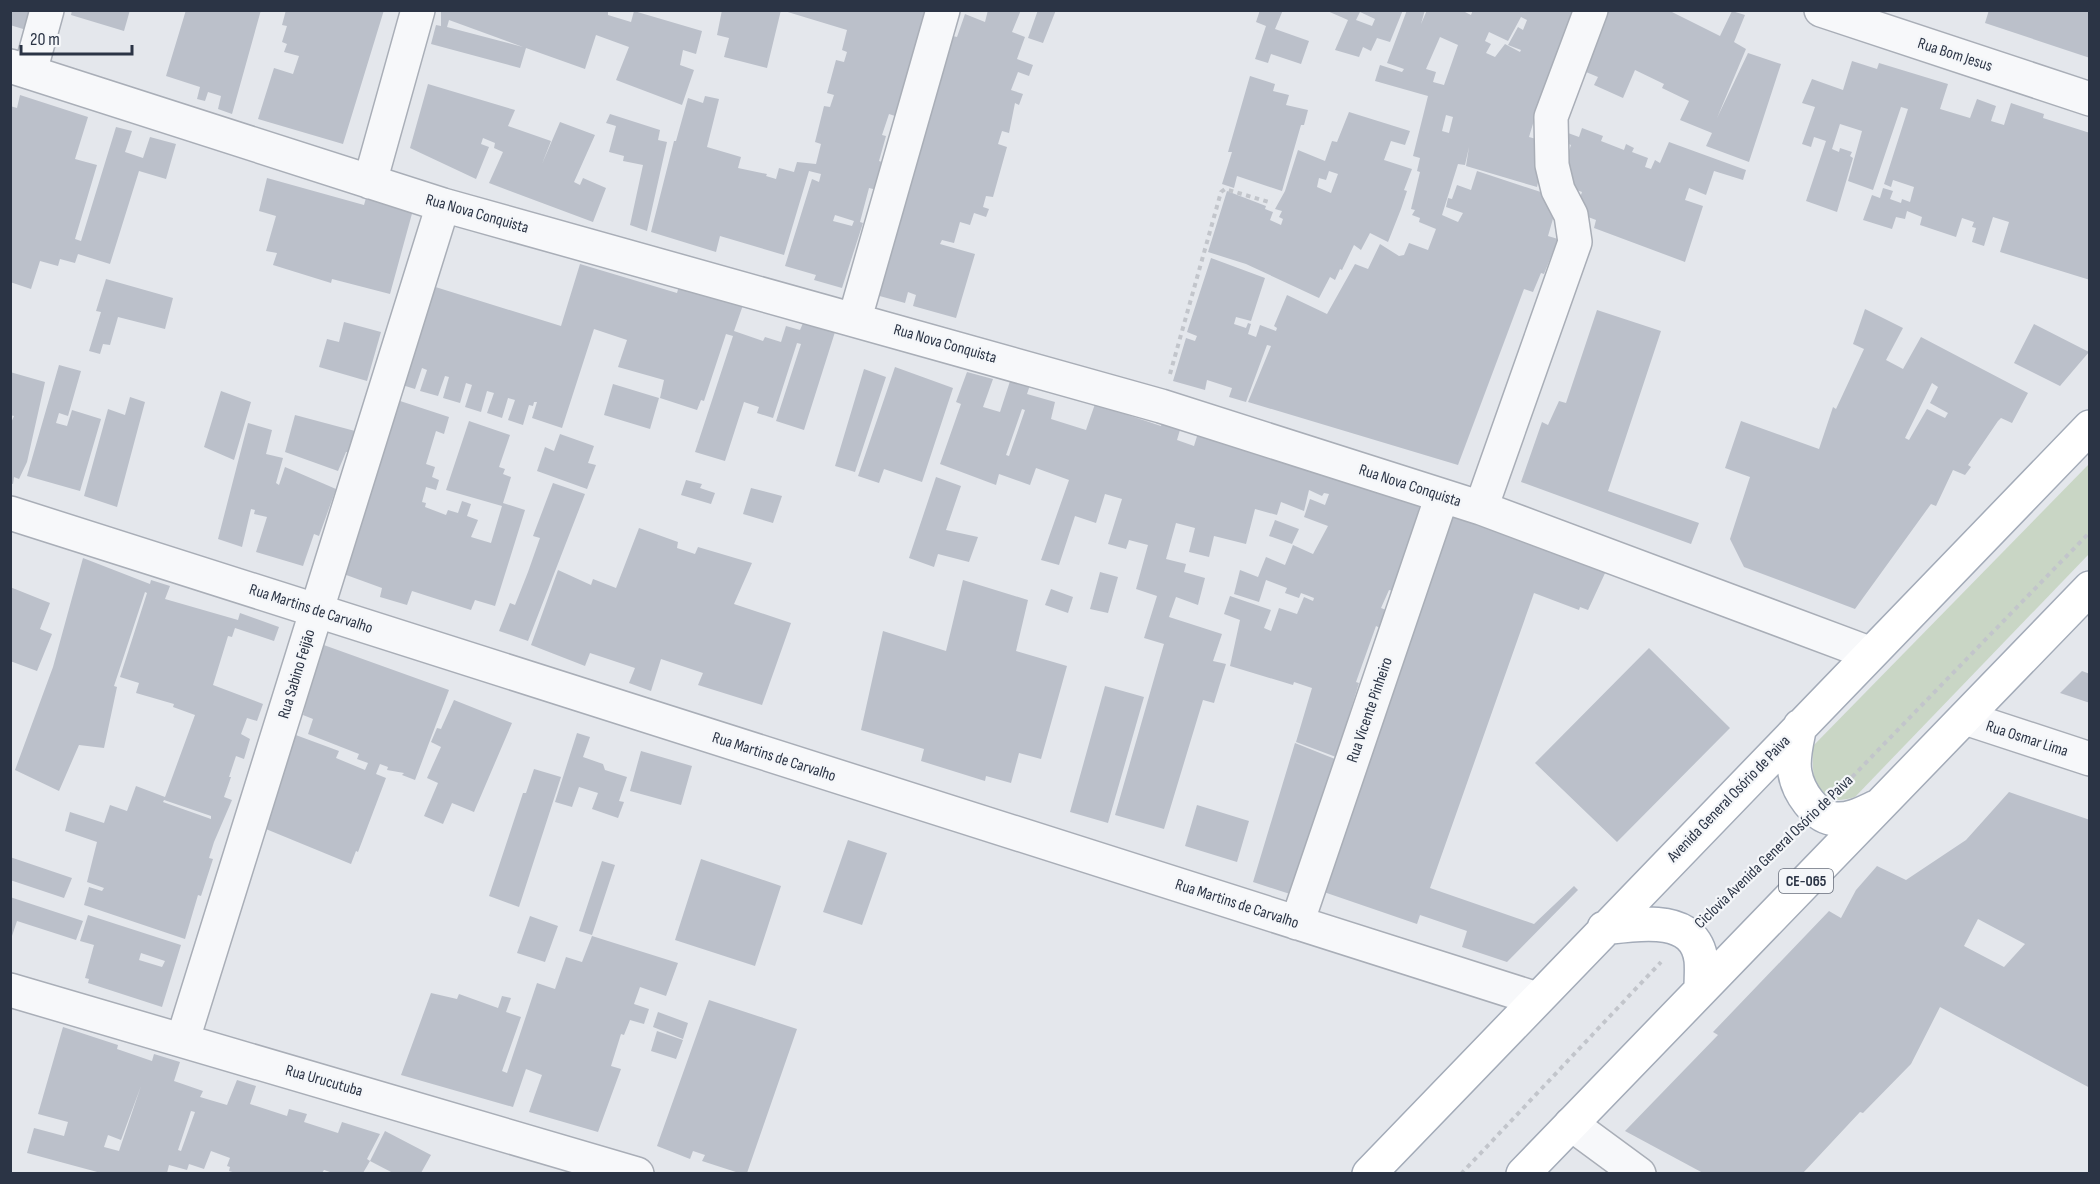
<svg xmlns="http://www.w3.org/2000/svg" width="2100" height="1184" font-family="'Sofia Sans Condensed',sans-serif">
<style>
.green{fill:#c9d6c5}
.building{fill:#bbc0ca;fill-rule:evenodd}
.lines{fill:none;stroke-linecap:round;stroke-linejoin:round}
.minor-casing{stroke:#a9aeb7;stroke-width:36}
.major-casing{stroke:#a3abb8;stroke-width:36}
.path{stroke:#c2c5cb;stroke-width:4;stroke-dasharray:4.5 4.5;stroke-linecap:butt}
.minor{stroke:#f7f8fa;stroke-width:33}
.major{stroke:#fff;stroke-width:33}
.labels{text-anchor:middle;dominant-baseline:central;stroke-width:4.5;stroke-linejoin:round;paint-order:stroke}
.shield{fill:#f4f6f9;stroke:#676e7b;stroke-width:1.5}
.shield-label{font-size:15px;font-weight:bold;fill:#2b3445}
.street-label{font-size:16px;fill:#2b3445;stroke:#f4f6f9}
</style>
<rect width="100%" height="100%" fill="#e4e7ec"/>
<path class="green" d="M2089,464V554L1855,797C1812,810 1812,778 1813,746Z"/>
<path class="building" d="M10,10H39L33,32L10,25Z
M72,10H130L124,31L71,15Z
M186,10H261L232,114L218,109L221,96L208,92L205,101L197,99L200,87L166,76Z
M286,10H384L343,144L258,119L274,68L293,74L299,56L284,52L287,44L282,42L287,26L282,25Z
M441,10H603L608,12V15L631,22L634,11L702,31L696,54L683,50L680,65L694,70L682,105L616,80L629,47L596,35L585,69L526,48L520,68L431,44L436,25L441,26ZM449,20L523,47L447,27Z
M722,10H781L767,68L724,57L729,38L717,35Z
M781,10H931L898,117L889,114L882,135L886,136L879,161L885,163L877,190L869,188L860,222L863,223L842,288L814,280L816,275L785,266L812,179L819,182L821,174L809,171L784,255L720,236L716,252L651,232L674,141H676L688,98L703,103L705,96L719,99L707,147L741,157L738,168L767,174L766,176L776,179L779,168L794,172L797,162L816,164L821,144L815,142L824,106L830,107L834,95L827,93L836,60L844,62L847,52L842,50L847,30ZM835,215L854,221L852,226L833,221Z
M988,10H1021L1012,32L1025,37L1017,59L1033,65L1029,76L1018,72L1011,90L1023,94L1019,105L1015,103L1009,133L1002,131L998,144L1007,147L993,197L986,196L983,207L989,209L986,217L974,213L970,225L960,222L954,243L942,240L940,244L975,254L956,318L913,306L916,295L908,292L905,303L876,295L953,36L957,37L965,14L985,22Z
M1038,10H1056L1043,43L1028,38Z
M1260,10H1283L1275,29L1309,41L1301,64L1271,54L1268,63L1255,59L1266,26L1256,22Z
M1325,10H1403L1390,42L1377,38L1371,51L1363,47L1359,57L1335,50L1348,20ZM1360,12L1375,19L1372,26L1356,20Z
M1407,10H1425L1421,24L1427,10H1461L1471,15L1473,10H1581L1539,104L1529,137L1547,142L1537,187L1466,166L1469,147L1465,165L1458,164L1442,215L1458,222L1463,213L1446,207L1448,198L1452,199L1457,185L1471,190L1477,171L1559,198L1548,236L1558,239L1544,274L1541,273L1533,292L1524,289L1458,465L1248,402L1271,346L1267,345L1246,402L1229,397L1232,388L1207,380L1205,390L1173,381L1186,338L1195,341L1197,336L1187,332L1211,258L1265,278L1251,321L1236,317L1234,324L1246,328L1248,323L1251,324L1248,334L1256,337L1260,325L1276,331L1277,328L1274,326L1287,295L1327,314L1355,264L1368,269L1380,244L1399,256L1404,255L1409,243L1428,250L1436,229L1419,222L1420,218L1412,215L1415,210L1411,209L1420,172L1417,171L1420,158L1413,156L1428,96L1375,81L1380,65L1402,72L1404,69L1387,63ZM1521,17L1527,20L1523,30L1518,27L1508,45L1521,50L1520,52L1505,44L1495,57L1486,53L1491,44L1485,41L1489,32L1508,41ZM1440,37L1458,45L1444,85L1433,82L1436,72L1426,69ZM1446,115L1453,117L1449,133L1442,131Z
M1595,10H1668L1720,36L1732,11L1745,15L1734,42L1746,49L1717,118L1748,53L1781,64L1749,162L1706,146L1712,133L1680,120L1689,101L1662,88L1664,84L1635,70L1623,98L1594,85L1598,77L1574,67Z
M1989,10H2090V58L1985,23Z
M1852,61L1877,69L1879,63L1948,84L1940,109L1970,118L1977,99L1996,106L1991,121L2004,125L2011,103L2044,114L2043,118L2090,133V280L2000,252L2009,222L1993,217L1984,246L1972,242L1976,228L1972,227L1974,222L1962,218L1956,237L1920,225L1922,217L1907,211L1905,219L1896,217L1892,229L1863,220L1872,195L1880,198L1883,188L1893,191L1890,199L1901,203L1902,199L1910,202L1914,187L1893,180L1891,187L1884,184L1908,109L1901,107L1873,190L1848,181L1862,131L1840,124L1832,149L1839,152L1840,148L1852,152L1850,156L1853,158L1837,212L1806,201L1826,141L1814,137L1811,147L1802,144L1815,107L1802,103L1812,79L1843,90Z
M1250,76L1275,84L1273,91L1289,95L1286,105L1308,110L1304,125H1301L1282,191L1237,176L1234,188L1222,184L1232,152H1228Z
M428,84L515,110L508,126L551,141L542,164L560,122L595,135L574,182L580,185L583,178L606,188L593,222L489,183L503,152L494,148L495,143L483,138L481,144L489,147L476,179L410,148Z
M20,95L88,117L75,159L97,165L75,239L81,241L116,127L132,131L125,152L143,158L150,137L176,144L166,179L139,171L110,264L78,254L75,263L60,259L58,266L40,261L31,289L10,282V106L17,108Z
M1349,112L1410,131L1405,145L1391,141L1384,160L1412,169L1404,190L1407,191L1401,209L1388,242L1370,233L1361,250L1354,245L1342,270L1340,269L1335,280L1330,277L1319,298L1246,264L1208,252L1227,191L1266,206L1265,209L1273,212L1270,220L1281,225L1283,219L1279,217L1282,211L1275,209L1285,191L1298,150L1325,161L1332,141L1337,142ZM1329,171L1338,174L1331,193L1317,187L1319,178L1326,180Z
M610,114L660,130L658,140L667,142L647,231L630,225L643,165L623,161L624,156L609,152L616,126L606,123Z
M1582,128L1603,136L1601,141L1624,150L1626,144L1634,148L1632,152L1648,158L1645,167L1651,169L1655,160L1660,163L1669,142L1746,170L1743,180L1714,171L1706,195L1689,188L1685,200L1703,206L1685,262L1594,228L1596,220L1575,212L1582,192L1563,185V168L1571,145L1564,142L1568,133L1579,137Z
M267,178L364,205L366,198L413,210L390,294L332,279L331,283L273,265L277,253L266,251L276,216L259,211Z
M580,264L677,293L679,286L743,305L734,331L763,341L765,337L781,342L786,326L800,330L803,323L835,332L804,430L776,421L801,344L797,343L773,418L757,413L759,407L744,402L725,461L695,452L733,336L726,334L704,401L701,400L697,410L660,398L664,380L618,367L627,340L594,329L562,428L532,418L537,402H534L533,406L529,405L523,425L508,420L515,400L508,398L502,418L487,413L494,393L487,391L481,412L465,407L472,385L466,383L460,403L443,398L449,377L445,376L438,396L420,391L427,370L422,368L415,389L399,384L429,285L561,326Z
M106,279L173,298L165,329L118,317L110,345L103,344L100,354L89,351L101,312L96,311Z
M1865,309L1903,328L1886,360L1903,369L1921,337L2028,393L2012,423L2001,418L1998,421L1968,465L1971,467L1965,475L1953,470L1936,506L1931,504L1855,609L1744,567L1730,539L1750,477L1725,468L1741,421L1819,449L1833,407L1836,409L1864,349L1853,344ZM1932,383L1938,387L1930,403L1948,413L1945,418L1927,409L1909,440L1905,438Z
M1597,310L1661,331L1608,491L1699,523L1691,544L1521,482L1542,422L1548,425L1559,401L1566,403Z
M344,322L381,332L367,381L319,367L327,339L339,342Z
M2034,324L2089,352L2060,386L2014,363Z
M59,365L81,371L68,416L59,413L56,423L67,426L72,410L101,419L80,491L27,476Z
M895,367L953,388L922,482L884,469L879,483L858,476Z
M864,369L886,377L855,472L835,466Z
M10,372L45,382L27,462L19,479L14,477L13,484L10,483V425L14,416L10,415Z
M967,372L993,379L983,407L1000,412L1012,375L1031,382L1027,394L1055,402L1051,419L1086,430L1095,404L1161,426L1163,418L1182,423L1177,440L1194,446L1198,433L1421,502L1413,528L1415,529L1393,591L1389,590L1381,608L1386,610L1380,628L1376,626L1356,682L1359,683L1336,757L1296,742L1312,688L1294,682L1293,685L1230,666L1240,620L1224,614L1230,596L1271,610L1264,628L1271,631L1279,608L1297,614L1304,597L1313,601L1314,598L1301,593L1299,598L1285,593L1287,588L1266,580L1259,602L1234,594L1240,570L1258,577L1266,557L1285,565L1293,545L1313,554L1328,526L1304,517L1310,499L1325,505L1329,494L1324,493L1322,496L1309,490L1304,511L1281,502L1277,515L1255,509L1246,544L1214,536L1209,557L1189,552L1195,528L1176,523L1166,559L1186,564L1184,572L1205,578L1198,605L1176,597L1169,617L1222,634L1213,661L1226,664L1214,703L1203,700L1164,829L1115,815L1164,644L1144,638L1157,596L1136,589L1148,545L1129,540L1126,549L1108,544L1122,499L1105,494L1096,523L1075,516L1059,565L1041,560L1069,480L1036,468L1030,485L999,474L996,485L940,464L961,404L956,402ZM1022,409L1025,410L1009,456L1006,455Z
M613,384L659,398L650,429L604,415Z
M221,391L251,402L234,460L204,447Z
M130,397L145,402L117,507L84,496L108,409L125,415Z
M394,399L449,417L444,434L436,431L426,464L435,467L432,477L439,480L436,490L426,487L422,502L426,503L425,507L446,515L448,510L458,513L462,501L471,504L467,516L478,520L471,537L491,543L502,506L446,490L469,421L510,435L499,467L505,469L503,474L511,477L503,503L525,510L495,606L475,600L471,610L412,591L407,605L380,597L382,588L338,572Z
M295,415L355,431L349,452H346L338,471L285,452Z
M248,423L272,430L266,454L283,458L276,483L279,485L285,467L336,489L319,536L314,534L303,566L256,552L267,517L254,514L255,510L251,509L242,547L218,539Z
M560,434L594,446L588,463L596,465L587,489L537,471L545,447L554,451Z
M936,477L961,486L946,530L978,537L969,562L938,554L934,567L909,558Z
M686,480L702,484L700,488L715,493L711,504L681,495Z
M553,483L585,494L528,641L499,631L510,603L515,605L528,572L540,538L533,536Z
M751,488L782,496L773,523L743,514Z
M1450,514L1606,571L1588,610L1580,607L1579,610L1534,593L1430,888L1534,924L1574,886L1578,890L1507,962L1462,947L1467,931L1420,915L1417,924L1318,890Z
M1275,520L1299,529L1292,544L1269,536Z
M639,528L678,542L677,548L695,554L698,547L752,563L734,604L791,623L762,705L698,685L703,673L661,659L651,691L629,683L635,668L590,653L585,666L531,645L558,570L591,585L593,579L616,588Z
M83,558L150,584L151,580L170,586L165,599L238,620L240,613L279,627L274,641L235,628L232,637L228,636L213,685L263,704L257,721L247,718L241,734L250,739L244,759L236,756L229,777H231L224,797L232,800L214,842L209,858L213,859L201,896L198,895L185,939L84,905L89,887L102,891L104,888L87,882L97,842L65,831L70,812L104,823L110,805L127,811L136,786L165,797L195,715L173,707L174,704L136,693L139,683L120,677L147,593L145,592L114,686L117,687L104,748L79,745L59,791L15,770L53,667ZM164,800L211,816V819L163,802Z
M1100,572L1118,577L1108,613L1090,609Z
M963,580L1028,600L1016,651L1067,666L1041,759L1019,753L1011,783L986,776L985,781L921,761L924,749L861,730L883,631L946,651Z
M10,587L50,603L40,629L52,634L37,671L10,661Z
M1051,589L1073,597L1068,613L1045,605Z
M321,644L449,690L415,780L402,775L404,773L387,770L388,767L380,764L376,774L386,778L358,852L356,851L351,864L261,827L293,734L339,751L336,758L365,770L368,763L357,759L359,754L308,734L313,719L303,715L305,707L301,705Z
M1649,648L1730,728L1617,842L1535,763Z
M2082,671L2090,674V703L2060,693Z
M1105,686L1144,697L1108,823L1070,812Z
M454,700L512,723L474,812L452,803L443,824L424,816L438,783L427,778L441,747L431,742L437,728L441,729Z
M577,733L590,737L583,757L603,764L605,770L627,777L619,801L624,802L618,818L592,809L598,793L579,787L572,807L555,802Z
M1295,743L1335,759L1290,894L1253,882Z
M641,751L692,766L681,805L630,791Z
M534,769L561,777L519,907L489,896L523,793H526Z
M2009,792L2090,820V1088L1940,1007L1911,1064L1863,1113L1860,1112L1803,1173H1703L1625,1131L1718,1035L1713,1032L1829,911L1841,918L1856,890L1877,866L1906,880L1966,840ZM1978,919L2025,944L2004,967L1964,946Z
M1197,805L1249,821L1237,862L1185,846Z
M848,840L887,853L862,925L823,912Z
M10,857L72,878L64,898L10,880Z
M701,859L781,886L755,966L675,940Z
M602,861L615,865L592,935L579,931Z
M10,897L83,921L76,940L17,921L10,942Z
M88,915L181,945L162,1007L88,983L89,979L85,978L94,945L80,941ZM141,953L165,961L162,967L139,960Z
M530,916L558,926L545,962L517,953Z
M592,936L678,963L666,996L640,987L634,1004L649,1009L644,1024L630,1020L624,1035L621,1034L611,1066L621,1069L598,1132L529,1112L542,1075L526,1069L513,1107L401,1075L431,993L457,999L459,994L498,1008L502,996L511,998L506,1012L521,1017L502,1071L507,1073L537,983L555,989L566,957L582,962Z
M709,1000L797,1029L747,1173H739L702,1161L705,1155L693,1151L690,1159L657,1146Z
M658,1012L688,1023L683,1039L653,1027Z
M63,1027L118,1045L117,1049L152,1061L154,1054L180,1062L174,1081L203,1091L200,1097L227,1105L237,1080L256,1086L250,1104L287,1116L289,1109L307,1114L304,1122L338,1133L342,1122L380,1134L367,1159L370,1161L363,1173H333L324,1170L322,1173H236L229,1171L230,1167L227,1166L230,1158L211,1151L204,1169L189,1164L187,1170L169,1165L167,1173H101L27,1153L34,1128L64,1136L68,1122L38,1114ZM141,1086L119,1151L104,1147L108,1135L121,1140ZM191,1111L195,1112L181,1151L178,1150Z
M657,1031L683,1040L676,1059L651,1051Z
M385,1131L431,1155L421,1173H393L370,1161Z"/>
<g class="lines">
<g class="minor-casing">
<path id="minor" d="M1821,10L2090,99
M10,66L443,205L1161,406L1481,508L1869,653
M30,72L47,10
M370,182L418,10
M855,318L943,10
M1481,508L1575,242L1571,215L1558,190L1552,165L1551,117L1591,10
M10,513L1537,999
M1965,718L2090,759
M1297,923L1442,496
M10,990L637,1174
M183,1039L443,205
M1571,1124L1639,1174"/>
</g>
<g class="major-casing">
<path id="major" d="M1800,726C1797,741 1792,758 1795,773C1798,791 1815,818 1836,819C1850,820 1863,813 1876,807
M1604,928C1636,924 1695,913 1701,960C1702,969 1701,979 1701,988
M1369,1174L2090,427
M1523,1174L2090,588"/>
</g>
<path class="path" d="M1170,374L1221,192L1225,189L1272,203
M1852,777L2090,532
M1714,910L1793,835
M1461,1174L1661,962"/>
<use href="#minor" class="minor"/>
<use href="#major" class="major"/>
</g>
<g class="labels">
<rect class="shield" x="1779" y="869" width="54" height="24" rx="4.5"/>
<g class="shield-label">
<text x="1806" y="881">CE-065</text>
</g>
<g class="street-label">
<text transform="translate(1955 55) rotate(18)">Rua Bom Jesus</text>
<text transform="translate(477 214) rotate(16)">Rua Nova Conquista</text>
<text transform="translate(945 344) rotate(16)">Rua Nova Conquista</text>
<text transform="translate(1410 486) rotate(18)">Rua Nova Conquista</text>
<text transform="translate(311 609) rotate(18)">Rua Martins de Carvalho</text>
<text transform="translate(297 674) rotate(-73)">Rua Sabino Feijão</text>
<text transform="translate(1370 710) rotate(-71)">Rua Vicente Pinheiro</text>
<text transform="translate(2027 739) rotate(18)">Rua Osmar Lima</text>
<text transform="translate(774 757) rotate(18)">Rua Martins de Carvalho</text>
<text transform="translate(1729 799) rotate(-46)">Avenida General Osório de Paiva</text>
<text transform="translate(1774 852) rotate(-44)">Ciclovia Avenida General Osório de Paiva</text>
<text transform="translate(1237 904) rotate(18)">Rua Martins de Carvalho</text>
<text transform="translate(324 1081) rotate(16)">Rua Urucutuba</text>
</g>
</g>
<rect width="2100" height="1184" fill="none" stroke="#2b3445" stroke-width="24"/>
<path d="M21 45v9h111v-9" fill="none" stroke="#2b3445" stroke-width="3"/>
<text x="30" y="45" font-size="18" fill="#2b3445" stroke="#f4f6f9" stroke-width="4.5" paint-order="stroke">20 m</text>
</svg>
